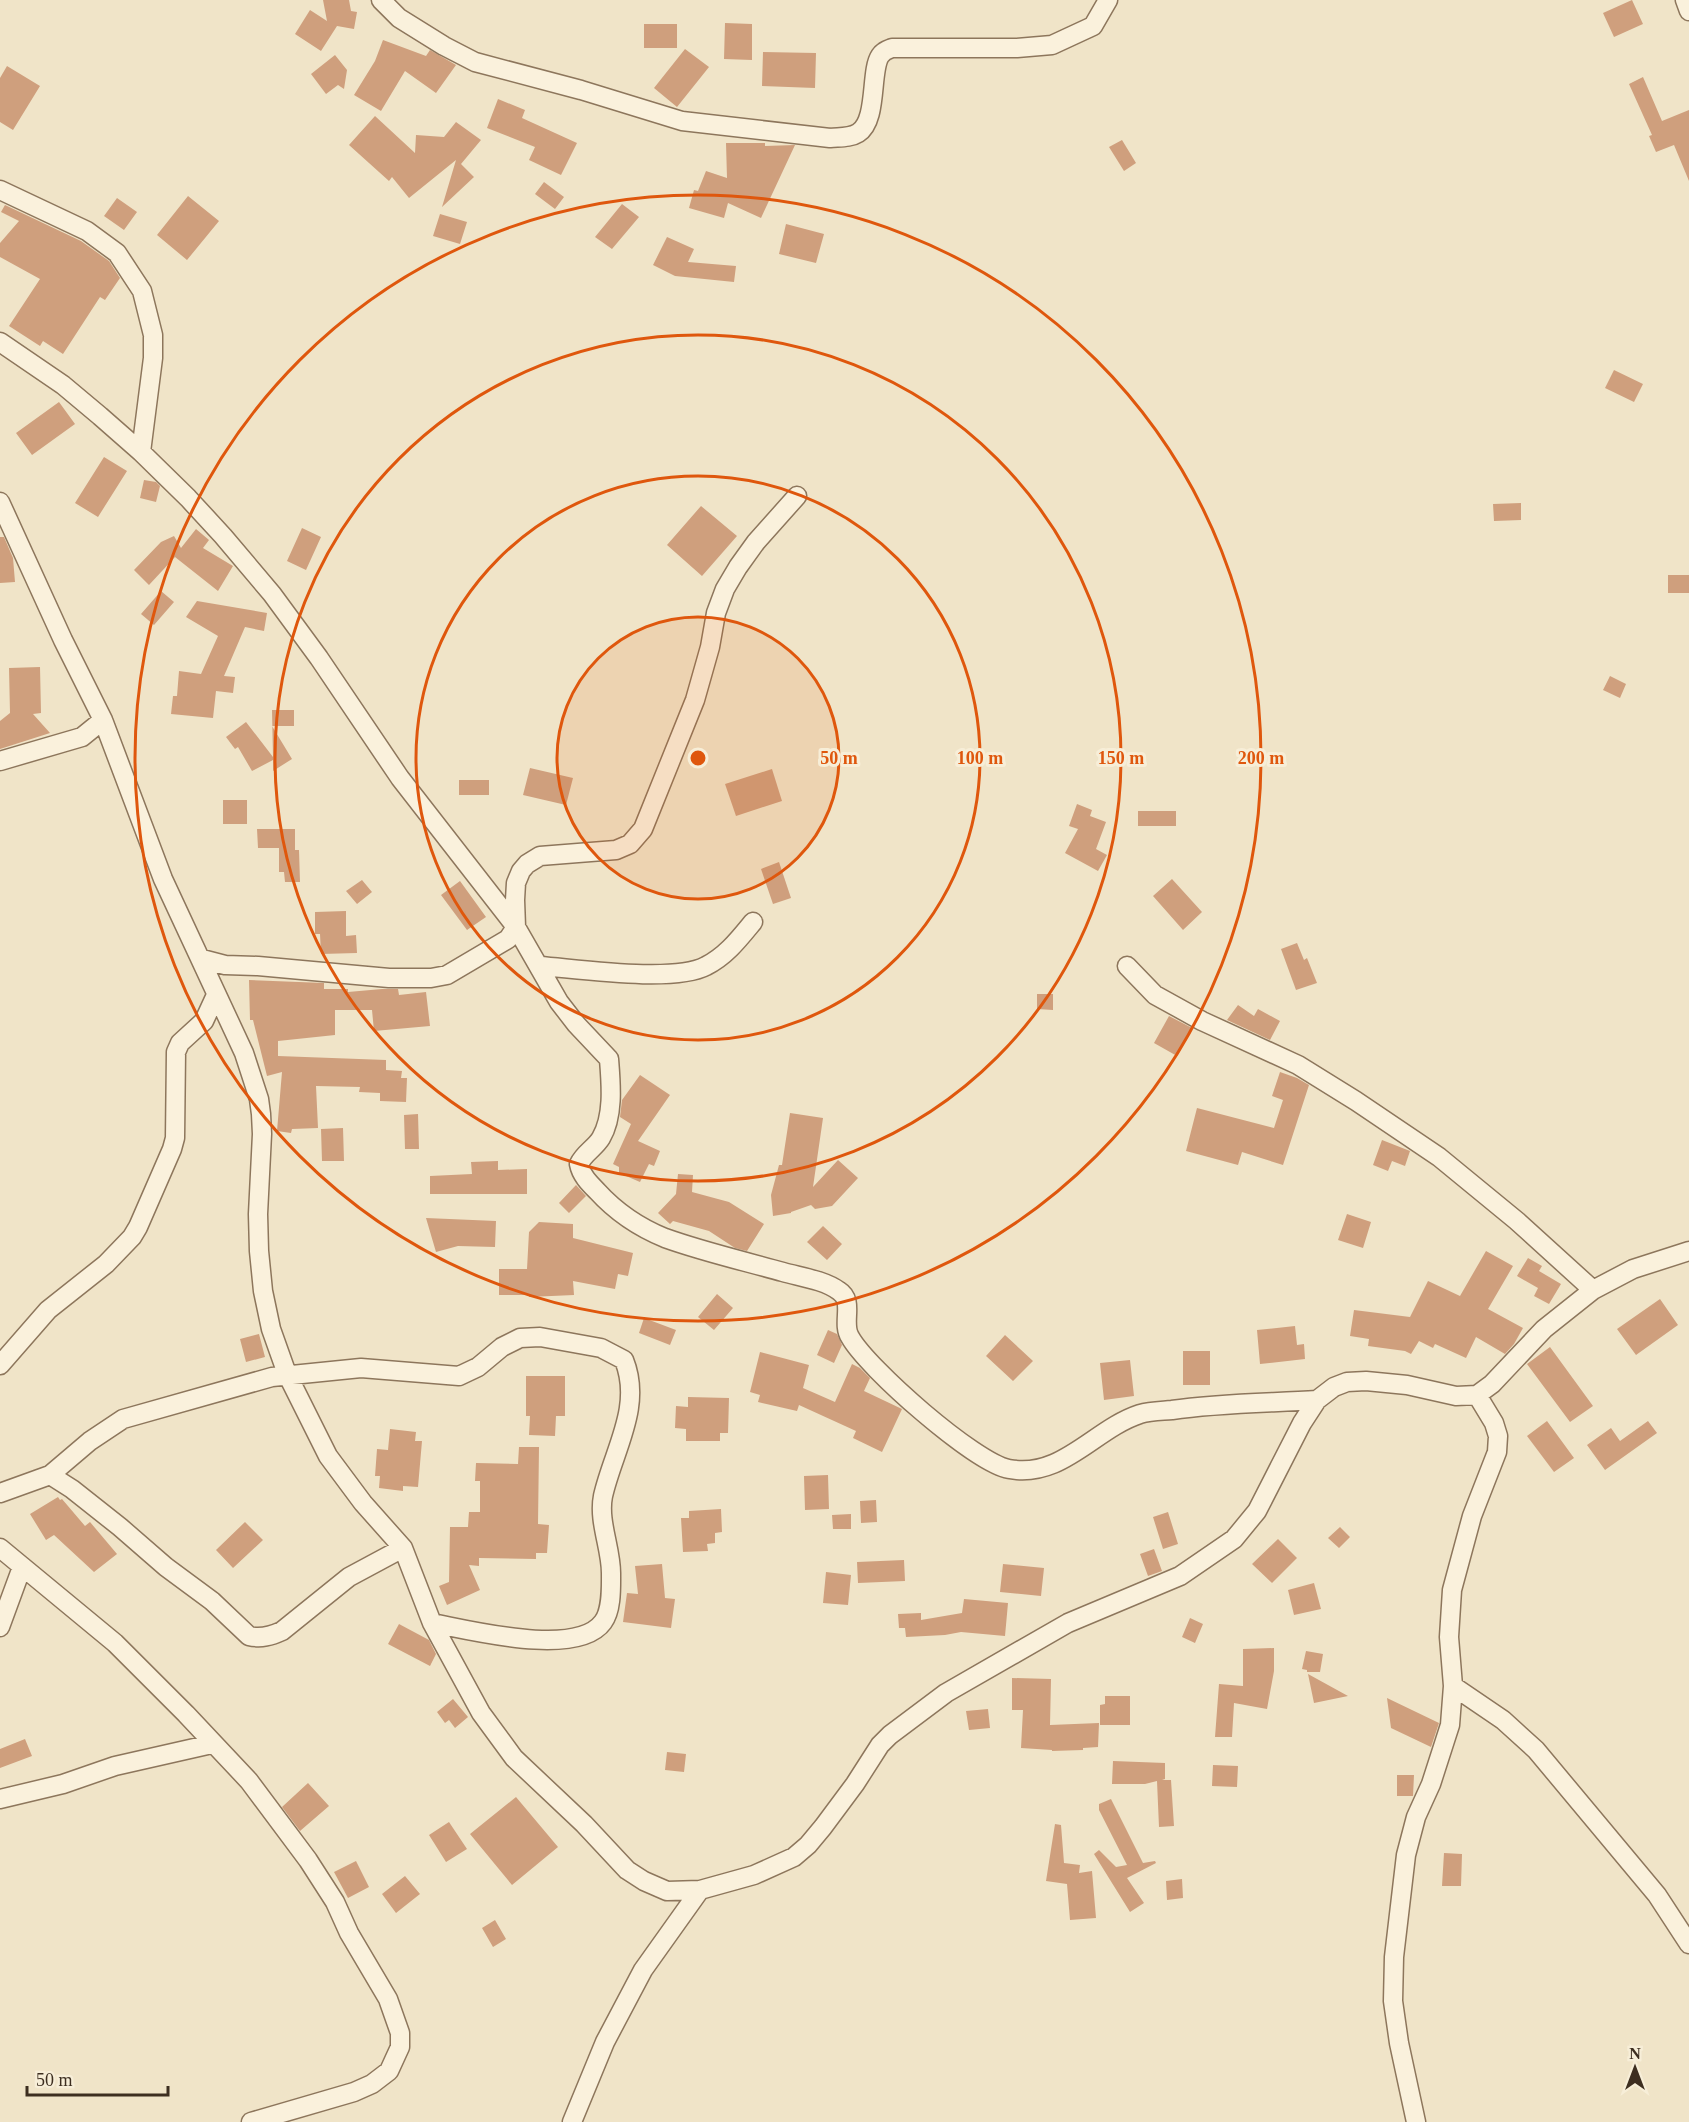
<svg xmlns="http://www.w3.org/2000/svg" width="1689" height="2122" font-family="Georgia,serif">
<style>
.building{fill:#cf9f7d}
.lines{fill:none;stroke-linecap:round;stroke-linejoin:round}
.street-casing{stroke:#8d765c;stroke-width:21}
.street{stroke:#faf1dc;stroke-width:18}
.ring{fill:none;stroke:#df570d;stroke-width:3}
.centre{fill:#df570d;stroke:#f7eed8;stroke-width:3}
.ring-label{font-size:18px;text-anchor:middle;font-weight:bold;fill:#df570d;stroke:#f7eed8;stroke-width:6;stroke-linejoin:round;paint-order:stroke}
</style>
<rect width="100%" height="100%" fill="#f0e4c8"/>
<path class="building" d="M323,0H349L351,11L357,12L354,29L337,26L321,51L295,34L310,10L327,21Z
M1632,0L1643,24L1614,37L1603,13Z
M725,23L752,24V60L724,59Z
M644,24H677V48H644Z
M383,40L426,56L430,50L456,65L436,93L405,71L381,111L354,95L375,61Z
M685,49L709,67L677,107L654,88Z
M763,52L816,53L815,88L762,86Z
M335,55L347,70L344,89L338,85L326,94L311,74Z
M7,66L40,86L13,130L0,122V78Z
M1643,77L1662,121L1689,110V181L1674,145L1656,152L1649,136L1652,135L1629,84Z
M498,99L525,110L522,118L577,143L561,175L529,160L535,147L487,128Z
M375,116L415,153L416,135L444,137L456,122L481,140L461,164L474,177L442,207L456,160L409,198L392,177L389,181L349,145Z
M1122,140L1136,163L1124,171L1109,147Z
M726,143H765V146L795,145L761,218L728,203L724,218L689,208L694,190L698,191L706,171L727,178Z
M544,182L564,197L555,209L535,194Z
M188,196L219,221L187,260L157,235Z
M117,198L137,212L124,230L104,216Z
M622,204L639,217L612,249L595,237Z
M5,205L81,241L109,261L120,278L105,300L100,297L63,354L43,341L40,346L9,326L40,279L0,257V243L19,221L1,212Z
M440,214L467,222L460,244L433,236Z
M786,224L824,234L816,263L779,254Z
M667,237L694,249L688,262L736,266L734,282L675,276L653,265Z
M1614,370L1643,384L1634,402L1605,388Z
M59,402L75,424L32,455L16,433Z
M104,457L127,471L98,517L75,503Z
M144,480L156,482L160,486L156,502L140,498Z
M1521,503V520L1494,521L1493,504Z
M701,506L737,536L702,576L667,545Z
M302,528L321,537L306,570L287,561Z
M196,529L209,540L203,548L233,566L218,591L175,557L149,585L134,570L161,542L174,536L181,548Z
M0,537H4L13,558L15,582L0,583Z
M1668,575H1689V593H1668Z
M161,591L174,602L154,625L141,614Z
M197,601L267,613L264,631L245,627L224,676L235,677L233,693L216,691L213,718L171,714L173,696H177L179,671L201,674L218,636L186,617Z
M40,667L41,713L33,714L50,733L0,749V721L10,713L9,668Z
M1610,676L1626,684L1620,698L1603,690Z
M272,710H294V726H272L292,759L273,771V760L252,771L238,747L235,749L226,737L246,722L273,757Z
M530,768L573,778L566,805L523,795Z
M772,769L782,801L736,816L725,784Z
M459,780H489V795H459Z
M223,800H247V824H223Z
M1077,804L1092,810L1090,816L1106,822L1096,849L1107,855L1098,871L1065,853L1078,829L1069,826Z
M1138,811H1176V826H1138Z
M257,829H295V850H299L300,882H285L284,872H279V848H258Z
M779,862L791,898L773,904L761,869Z
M1172,879L1202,912L1183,930L1153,896Z
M362,880L372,892L357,904L346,891Z
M460,881L486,917L467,930L441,895Z
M346,911V936L356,935L357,953L321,954L320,934H315V912Z
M1297,943L1304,960L1307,958L1317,983L1296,990L1281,949Z
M249,980L324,983V989H348V992L382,989H398L399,995L426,992L430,1026L374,1031L372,1010H335V1035L278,1041V1056L386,1060V1070L402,1071L401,1078H407L406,1102L380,1101V1093L359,1092L360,1087L316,1086L318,1128L292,1129L291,1133L277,1131L282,1072L267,1076L253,1020H250Z
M1037,994H1053V1010L1037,1009Z
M1238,1005L1254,1016L1258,1009L1280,1021L1270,1040L1227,1020Z
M1169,1016L1192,1028L1177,1056L1154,1043Z
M1280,1072L1297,1078L1309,1085L1283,1165L1242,1152L1238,1165L1186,1151L1197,1108L1274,1128L1283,1100L1272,1096Z
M640,1075L670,1095L638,1141L660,1151L654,1166L649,1164L640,1182L619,1173V1167L613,1164L631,1124L620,1117L622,1100Z
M790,1113L823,1118L813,1187L838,1160L858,1178L832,1206L815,1209L811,1205L791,1212V1213L773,1216L771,1195L779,1165H782Z
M418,1114L419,1149H405L404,1115Z
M343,1128L344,1161H322L321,1129Z
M1382,1140L1410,1151L1405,1166L1392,1161L1388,1171L1373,1165Z
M498,1161V1170L527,1169V1194H430V1176L472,1174L471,1162Z
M678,1174L693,1175L692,1192L729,1202L764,1224L747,1251L735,1248L709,1231L673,1221L670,1224L658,1213L676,1194Z
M576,1185L586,1196L569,1213L559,1203Z
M1347,1214L1371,1222L1363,1248L1338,1240Z
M426,1218L496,1221L495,1247L458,1246L436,1252Z
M539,1222L573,1224V1238L633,1253L628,1276L618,1274L615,1289L573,1281L574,1295L529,1297V1295H499V1269H527L529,1232Z
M823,1226L842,1244L827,1260L807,1242Z
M1486,1251L1513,1266L1488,1309L1523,1328L1514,1344L1505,1354L1476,1337L1466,1358L1435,1344L1433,1348L1419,1341L1411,1354L1405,1351L1368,1346L1369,1339L1350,1336L1354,1310L1410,1317L1428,1281L1460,1296Z
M1528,1258L1542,1266L1539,1271L1561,1284L1549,1304L1534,1296L1538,1288L1517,1276Z
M717,1294L733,1308L714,1330L698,1317Z
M1660,1299L1678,1325L1636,1355L1617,1329Z
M644,1318L676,1330L670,1345L639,1333Z
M1295,1326L1297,1345L1304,1344L1305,1359L1260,1364L1257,1330Z
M828,1330L837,1334L842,1345L834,1363L817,1355Z
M259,1334L265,1357L246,1362L240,1339Z
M1005,1335L1033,1361L1013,1381L986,1356Z
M1550,1347L1593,1406L1570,1422L1527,1364Z
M1183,1351H1210V1385H1183Z
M760,1352L809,1365L803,1388L835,1402L852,1364L860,1368L870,1378L864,1391L902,1409L882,1452L853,1438L856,1431L799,1405L797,1411L758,1402L760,1395L750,1392Z
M1130,1360L1134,1396L1104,1400L1100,1363Z
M526,1376H565V1416H556L555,1436L529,1435L530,1416H526Z
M688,1397L729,1398L728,1433H720V1441H686V1429L675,1428L676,1406L688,1407Z
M1547,1421L1574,1458L1554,1472L1527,1436Z
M1648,1421L1657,1433L1605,1470L1587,1445L1611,1428L1620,1441Z
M390,1429L416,1432L415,1441H422L418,1487L403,1486V1491L379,1488L380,1476H375L377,1449L388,1450Z
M519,1447H539L538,1524L549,1525L547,1553H536V1559L479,1558V1566L469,1565L480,1590L447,1605L439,1586L449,1582L450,1527H468L469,1512H480V1481H475L476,1463L518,1464Z
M828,1475L829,1509L805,1510L804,1476Z
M58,1497L60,1500L62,1499L85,1526L90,1522L117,1554L94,1572L54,1535L46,1540L30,1514Z
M876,1500L877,1522L861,1523L860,1501Z
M721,1509L722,1532L715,1533V1543L707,1544L708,1551L683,1552L681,1518H689V1511Z
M1168,1512L1178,1544L1163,1549L1153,1517Z
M851,1514V1529H833L832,1515Z
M245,1522L263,1540L233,1568L216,1550Z
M1340,1527L1350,1537L1339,1548L1328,1538Z
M1278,1539L1297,1558L1272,1583L1252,1564Z
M1154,1549L1162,1571L1148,1576L1140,1554Z
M904,1560L905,1581L858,1583L857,1562Z
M662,1564L665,1598L675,1599L671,1628L623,1622L627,1593L638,1594L635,1566Z
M1003,1564L1044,1568L1041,1596L1000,1592Z
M826,1572L851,1575L848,1605L823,1603Z
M1314,1583L1321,1609L1294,1615L1288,1590Z
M964,1599L1008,1603L1005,1636L961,1632L945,1635L906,1637L905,1628H899L898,1614L921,1613V1620L962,1613Z
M1190,1618L1203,1624L1195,1643L1182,1637Z
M399,1624L429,1640L436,1654L430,1666L388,1644Z
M1274,1648V1671L1267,1709L1234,1703L1232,1737H1215L1219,1684L1243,1686V1649Z
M1306,1651L1323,1654L1320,1672H1307V1670L1302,1669Z
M1308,1674L1348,1696L1314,1703Z
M1012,1678L1051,1679L1050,1725L1099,1723L1098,1747L1083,1748V1750L1052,1751V1750L1021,1748L1023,1710H1012Z
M1105,1696H1130V1725H1100V1705L1105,1704Z
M1387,1698L1439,1723L1431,1747L1391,1728Z
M453,1699L468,1717L455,1728L449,1720L445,1723L437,1712Z
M988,1709L990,1728L969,1730L966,1711Z
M25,1739L32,1756L0,1768V1749Z
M667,1752L686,1754L684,1772L665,1770Z
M1113,1761L1165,1763V1779L1162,1780H1171L1174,1826L1159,1827L1157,1781L1145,1784H1112Z
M1213,1765L1238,1766L1237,1787L1212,1786Z
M1397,1775H1414L1413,1796H1397Z
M308,1783L329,1806L300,1831L282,1807Z
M516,1797L558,1847L512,1885L470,1834Z
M1111,1799L1143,1863L1155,1861L1156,1863L1127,1878L1144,1903L1130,1912L1094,1854L1099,1850L1116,1867L1127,1865L1099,1810V1804Z
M449,1822L467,1849L446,1862L429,1835Z
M1055,1824L1061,1825L1064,1863L1080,1865L1079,1873L1092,1871L1096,1918L1070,1920L1067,1884L1046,1881Z
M1444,1853L1462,1854L1461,1886H1442Z
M356,1861L369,1887L348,1898L334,1872Z
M405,1876L420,1894L396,1913L382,1894Z
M1182,1879L1183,1898L1167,1900L1166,1881Z
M495,1920L506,1939L493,1947L482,1928Z"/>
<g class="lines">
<g class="street-casing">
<path id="street" d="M381,0L399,18L444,46L475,62L581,90L682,121L830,138C840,137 850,138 858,133C878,121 870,71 880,56C883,51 887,50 892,48H1017L1052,45L1093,26L1108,0
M1685,0L1689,11
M0,190L87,231L117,253L142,291L153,335V358L141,452
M0,342L63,385L100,416L141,452L188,498L223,536L272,594L319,658L400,778L516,927L559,1002L576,1024L609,1059C611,1084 614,1116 601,1138C595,1148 584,1153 579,1164C581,1175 589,1183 597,1191C617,1213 638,1227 665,1238C704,1252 744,1261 783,1272C801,1277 824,1280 839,1291C855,1301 841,1323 850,1337C867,1368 975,1463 1009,1469C1062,1479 1094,1429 1140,1414C1150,1411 1161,1411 1172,1410C1219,1403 1268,1403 1317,1400
M0,502L63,640L103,720L163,879L244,1053L259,1099L261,1114L262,1134L258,1214L259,1251L263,1291L271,1329L287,1374L328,1456L363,1503L403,1548L432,1623L481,1713L514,1758L584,1824L627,1870L644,1881L667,1891L700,1890L754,1875L794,1857L808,1845L823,1827L855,1784L880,1745L890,1735L946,1693L1068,1623L1180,1576L1234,1539L1257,1511L1302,1423L1317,1400L1334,1387L1347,1382L1366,1381L1407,1385L1456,1396L1477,1395L1492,1384L1544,1329L1593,1290L1633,1269L1689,1251
M0,761L82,737L103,720
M202,959L225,965L258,966L389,978H431L447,975L508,939L516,927L515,900L516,883L521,871L527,864L540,856L616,850L630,844L643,829L695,700L710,647L716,613L725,589L738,567L756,542L797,496
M540,966C579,969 674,983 706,966C726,956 739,939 753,922
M1127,966L1155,995L1202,1021L1298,1065L1356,1101L1439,1157L1517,1221L1593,1290
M0,1365L48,1310L106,1264L132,1237L138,1227L172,1149L175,1138L176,1052L180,1043L204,1021L216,995
M50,1475L72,1489L120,1527L166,1567L212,1601L249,1636C261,1639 271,1636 282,1631L349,1577L403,1548
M0,1493L50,1475L90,1441L123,1419L272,1377L361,1368L459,1376L478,1367L502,1347L520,1338L540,1337L601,1348L624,1360C643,1407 613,1451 603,1496C598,1521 611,1548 611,1573C611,1587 612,1610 603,1622C577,1658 470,1630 432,1623
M0,1548L115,1643L186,1714L249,1781L308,1860L335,1902L349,1933L388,1999L400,2033V2047L389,2071L372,2084L354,2092L251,2122
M0,1627L22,1567
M1453,1686L1503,1720L1536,1750L1657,1895L1689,1944
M0,1799L63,1784L115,1766L212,1744
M572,2122L605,2042L643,1970L700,1890
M1416,2122L1399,2043L1393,2001L1394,1957L1406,1855L1416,1817L1431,1784L1450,1725L1453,1686L1449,1637L1452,1590L1472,1516L1497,1452L1498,1436L1494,1423L1477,1395"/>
</g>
<use href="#street" class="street"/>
</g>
<circle cx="698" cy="758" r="141" fill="#df570d" fill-opacity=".12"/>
<g class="ring">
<circle cx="698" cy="758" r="141"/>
<circle cx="698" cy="758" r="282"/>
<circle cx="698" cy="758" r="423"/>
<circle cx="698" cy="758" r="563"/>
</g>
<circle cx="698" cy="758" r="9" class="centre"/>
<g class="ring-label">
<text x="839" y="764">50 m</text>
<text x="980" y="764">100 m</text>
<text x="1121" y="764">150 m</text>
<text x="1261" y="764">200 m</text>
</g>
<g transform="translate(1635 2068)" stroke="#f7eed8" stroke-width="4.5" paint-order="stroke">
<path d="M0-4.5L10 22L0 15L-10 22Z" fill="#3d2e20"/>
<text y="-9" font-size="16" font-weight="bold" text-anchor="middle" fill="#3d2e20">N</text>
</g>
<path d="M27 2086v9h141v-9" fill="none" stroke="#3d2e20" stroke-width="3"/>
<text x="36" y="2086" font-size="18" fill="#3d2e20" stroke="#f7eed8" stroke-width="4.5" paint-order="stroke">50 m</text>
</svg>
